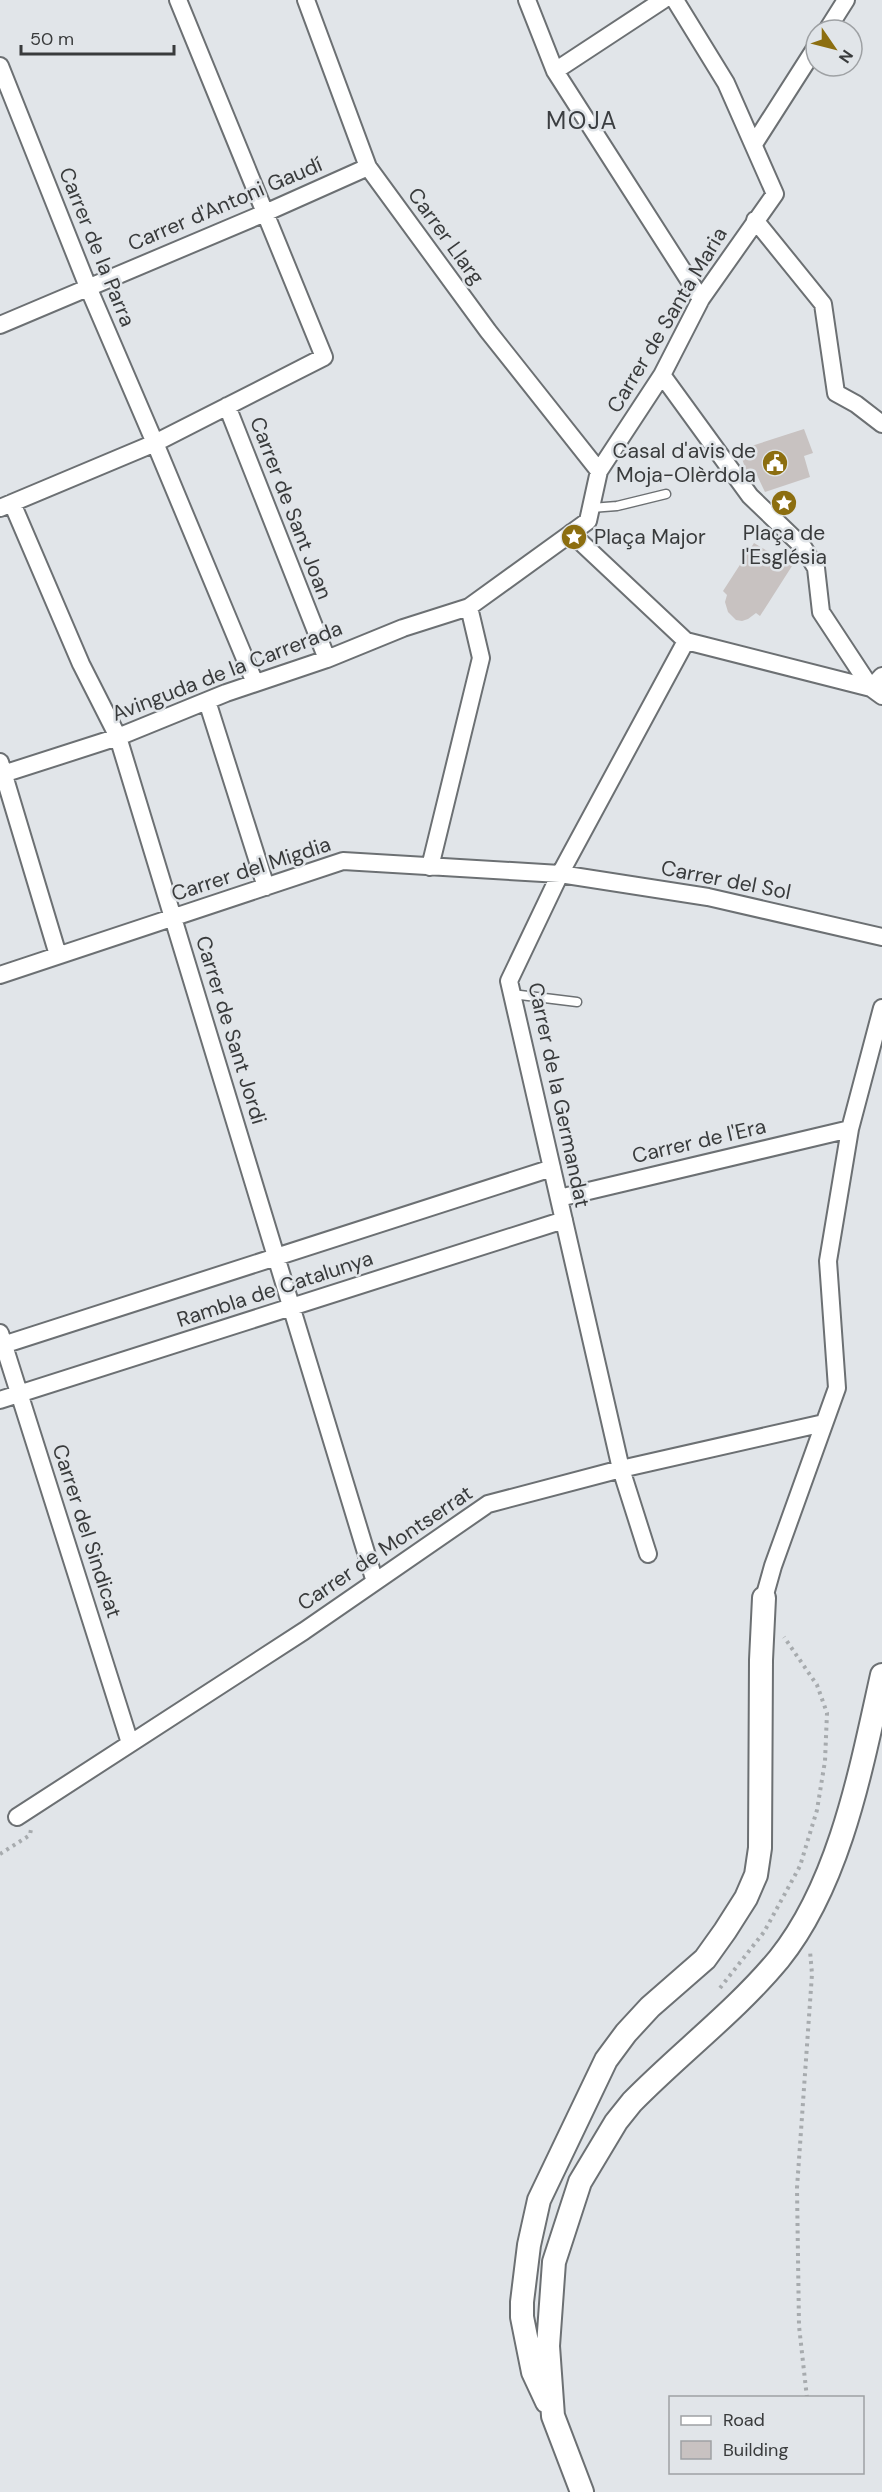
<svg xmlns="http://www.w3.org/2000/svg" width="882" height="2492" font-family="'DM Sans',sans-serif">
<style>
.building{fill:#c8c2c1}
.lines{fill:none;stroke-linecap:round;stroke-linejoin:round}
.lane-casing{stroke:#6c7073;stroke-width:11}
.street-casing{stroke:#6c7073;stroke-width:20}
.secondary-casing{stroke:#6c7073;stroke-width:26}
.path{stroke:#a7abae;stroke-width:4;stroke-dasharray:3 4.5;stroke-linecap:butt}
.lane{stroke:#fff;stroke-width:8}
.street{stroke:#fff;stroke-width:16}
.secondary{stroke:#fff;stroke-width:22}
.labels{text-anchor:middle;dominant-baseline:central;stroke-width:5;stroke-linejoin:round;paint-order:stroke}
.street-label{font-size:21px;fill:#393b3c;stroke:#e1e5e9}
.poi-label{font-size:21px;fill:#393b3c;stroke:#e1e5e9;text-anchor:end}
.quarter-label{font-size:24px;letter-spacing:1.5px;fill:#3b3e41;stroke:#e1e5e9}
</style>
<rect width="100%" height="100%" fill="#e1e5e9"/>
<path class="building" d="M804,429L813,453L804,456L810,477L765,492L755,471L747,473L739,450Z
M754,543L792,566L760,616L756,613L748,619L742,621L736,620L728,612L725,602L727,595L723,591Z"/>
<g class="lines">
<g class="lane-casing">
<path id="lane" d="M591,508L617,506L666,494
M512,994L577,1002"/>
</g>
<g class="street-casing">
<path id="street" d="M306,0L368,167L488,331L599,471
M527,0L555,71L701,299
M827,30L846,0
M0,66L88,287L155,443L255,683
M555,71L663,0
M754,144L816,47
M755,220L823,304L836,393L856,404L882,424
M0,325L265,213L368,167
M662,375L750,496L803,547L816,568L821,612L871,688
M227,406L327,659
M12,503L81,664L118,737L375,1582
M0,508L155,443L324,357L178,0
M571,533L686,641L871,688L882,696
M871,688L882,676
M207,701L266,887
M0,762L58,955
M0,775L118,737L226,693L327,659L403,628L469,607L588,521L599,471L662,375L701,299L775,194L726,83L675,0
M430,867L481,658L469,607
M0,975L343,861L560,874L708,897L882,937
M559,1198L850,1129
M0,1333L130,1743
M0,1346L552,1168
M0,1400L564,1220
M648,1554L621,1469L509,981L560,874L686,641
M764,1598L773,1566L837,1388L828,1261L850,1129L882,1008
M17,1817L304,1631L488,1504L621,1469L824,1423"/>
</g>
<g class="secondary-casing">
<path id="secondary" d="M547,2402L533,2372L522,2317V2302L529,2245L539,2200L606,2060L626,2033L650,2007L705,1959L725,1931L746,1898L756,1875L760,1848L761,1660L764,1598
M582,2492L553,2416L548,2346L554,2262L580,2182L616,2122L632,2102C680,2053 736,2011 779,1959C840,1883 861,1769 882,1675"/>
</g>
<path class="path" d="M0,1854L30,1835L31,1829
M720,1988L764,1932L800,1866L817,1810L825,1761L827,1713L817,1685L784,1637
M807,2398L799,2326L797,2188L812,1974L810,1951"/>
<use href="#lane" class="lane"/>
<use href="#street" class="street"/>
<use href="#secondary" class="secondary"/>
</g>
<defs>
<g id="civic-disc" transform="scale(1.35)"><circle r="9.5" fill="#8c6e10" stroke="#e1e5e9"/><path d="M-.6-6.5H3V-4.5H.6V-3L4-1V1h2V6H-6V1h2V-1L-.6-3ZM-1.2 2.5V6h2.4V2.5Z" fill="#fff"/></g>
<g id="sight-disc" transform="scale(1.35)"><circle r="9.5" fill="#8c6e10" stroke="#e1e5e9"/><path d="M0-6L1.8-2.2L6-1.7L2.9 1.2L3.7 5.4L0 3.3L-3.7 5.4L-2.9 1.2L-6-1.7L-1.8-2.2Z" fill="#fff"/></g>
</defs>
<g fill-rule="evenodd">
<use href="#civic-disc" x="775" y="463"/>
<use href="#sight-disc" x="784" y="503"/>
<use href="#sight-disc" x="574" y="537"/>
</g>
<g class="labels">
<g class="street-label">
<text transform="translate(225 204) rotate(-23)">Carrer d'Antoni Gaudí</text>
<text transform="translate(446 236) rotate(54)">Carrer Llarg</text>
<text transform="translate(97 247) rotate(68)">Carrer de la Parra</text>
<text transform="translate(667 320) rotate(-59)">Carrer de Santa Maria</text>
<text transform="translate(291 508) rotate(69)">Carrer de Sant Joan</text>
<text transform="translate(227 671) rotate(-21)">Avinguda de la Carrerada</text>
<text transform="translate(251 869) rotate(-18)">Carrer del Migdia</text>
<text transform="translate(726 880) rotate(11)">Carrer del Sol</text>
<text transform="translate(231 1030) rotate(73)">Carrer de Sant Jordi</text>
<text transform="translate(559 1095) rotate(78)">Carrer de la Germandat</text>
<text transform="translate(699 1141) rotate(-13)">Carrer de l'Era</text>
<text transform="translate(275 1289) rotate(-18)">Rambla de Catalunya</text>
<text transform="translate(87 1531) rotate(72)">Carrer del Sindicat</text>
<text transform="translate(385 1548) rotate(-34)">Carrer de Montserrat</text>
</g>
<g class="poi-label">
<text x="756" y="451">Casal d'avis de<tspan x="756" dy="24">Moja-Olèrdola</tspan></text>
<text x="784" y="533" text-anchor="middle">Plaça de<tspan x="784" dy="24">l'Església</tspan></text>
<text x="594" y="537" text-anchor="start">Plaça Major</text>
</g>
<g class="quarter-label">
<text x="582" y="120">MOJA</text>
</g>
</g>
<rect x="669" y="2396" width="195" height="78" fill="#e1e5e9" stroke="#9ea1a4" stroke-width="1.5"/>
<rect x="681" y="2416" width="30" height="9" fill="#ffffff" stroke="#9ea1a4" stroke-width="1.5"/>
<text x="723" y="2426" font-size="18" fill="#393b3c">Road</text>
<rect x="681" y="2441" width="30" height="18" fill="#c8c2c1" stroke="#9ea1a4" stroke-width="1.5"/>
<text x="723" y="2456" font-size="18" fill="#393b3c">Building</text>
<g transform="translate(834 48) rotate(125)"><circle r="28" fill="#e1e5e9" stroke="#9ea1a4" stroke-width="1.5"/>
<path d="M0-4.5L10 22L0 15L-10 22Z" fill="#8c6e10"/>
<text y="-9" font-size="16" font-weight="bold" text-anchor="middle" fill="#393b3c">N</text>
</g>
<path d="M21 45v9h153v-9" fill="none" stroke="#393b3c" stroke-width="3"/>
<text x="30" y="45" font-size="18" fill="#393b3c" stroke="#e1e5e9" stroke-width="4.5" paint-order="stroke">50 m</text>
</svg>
